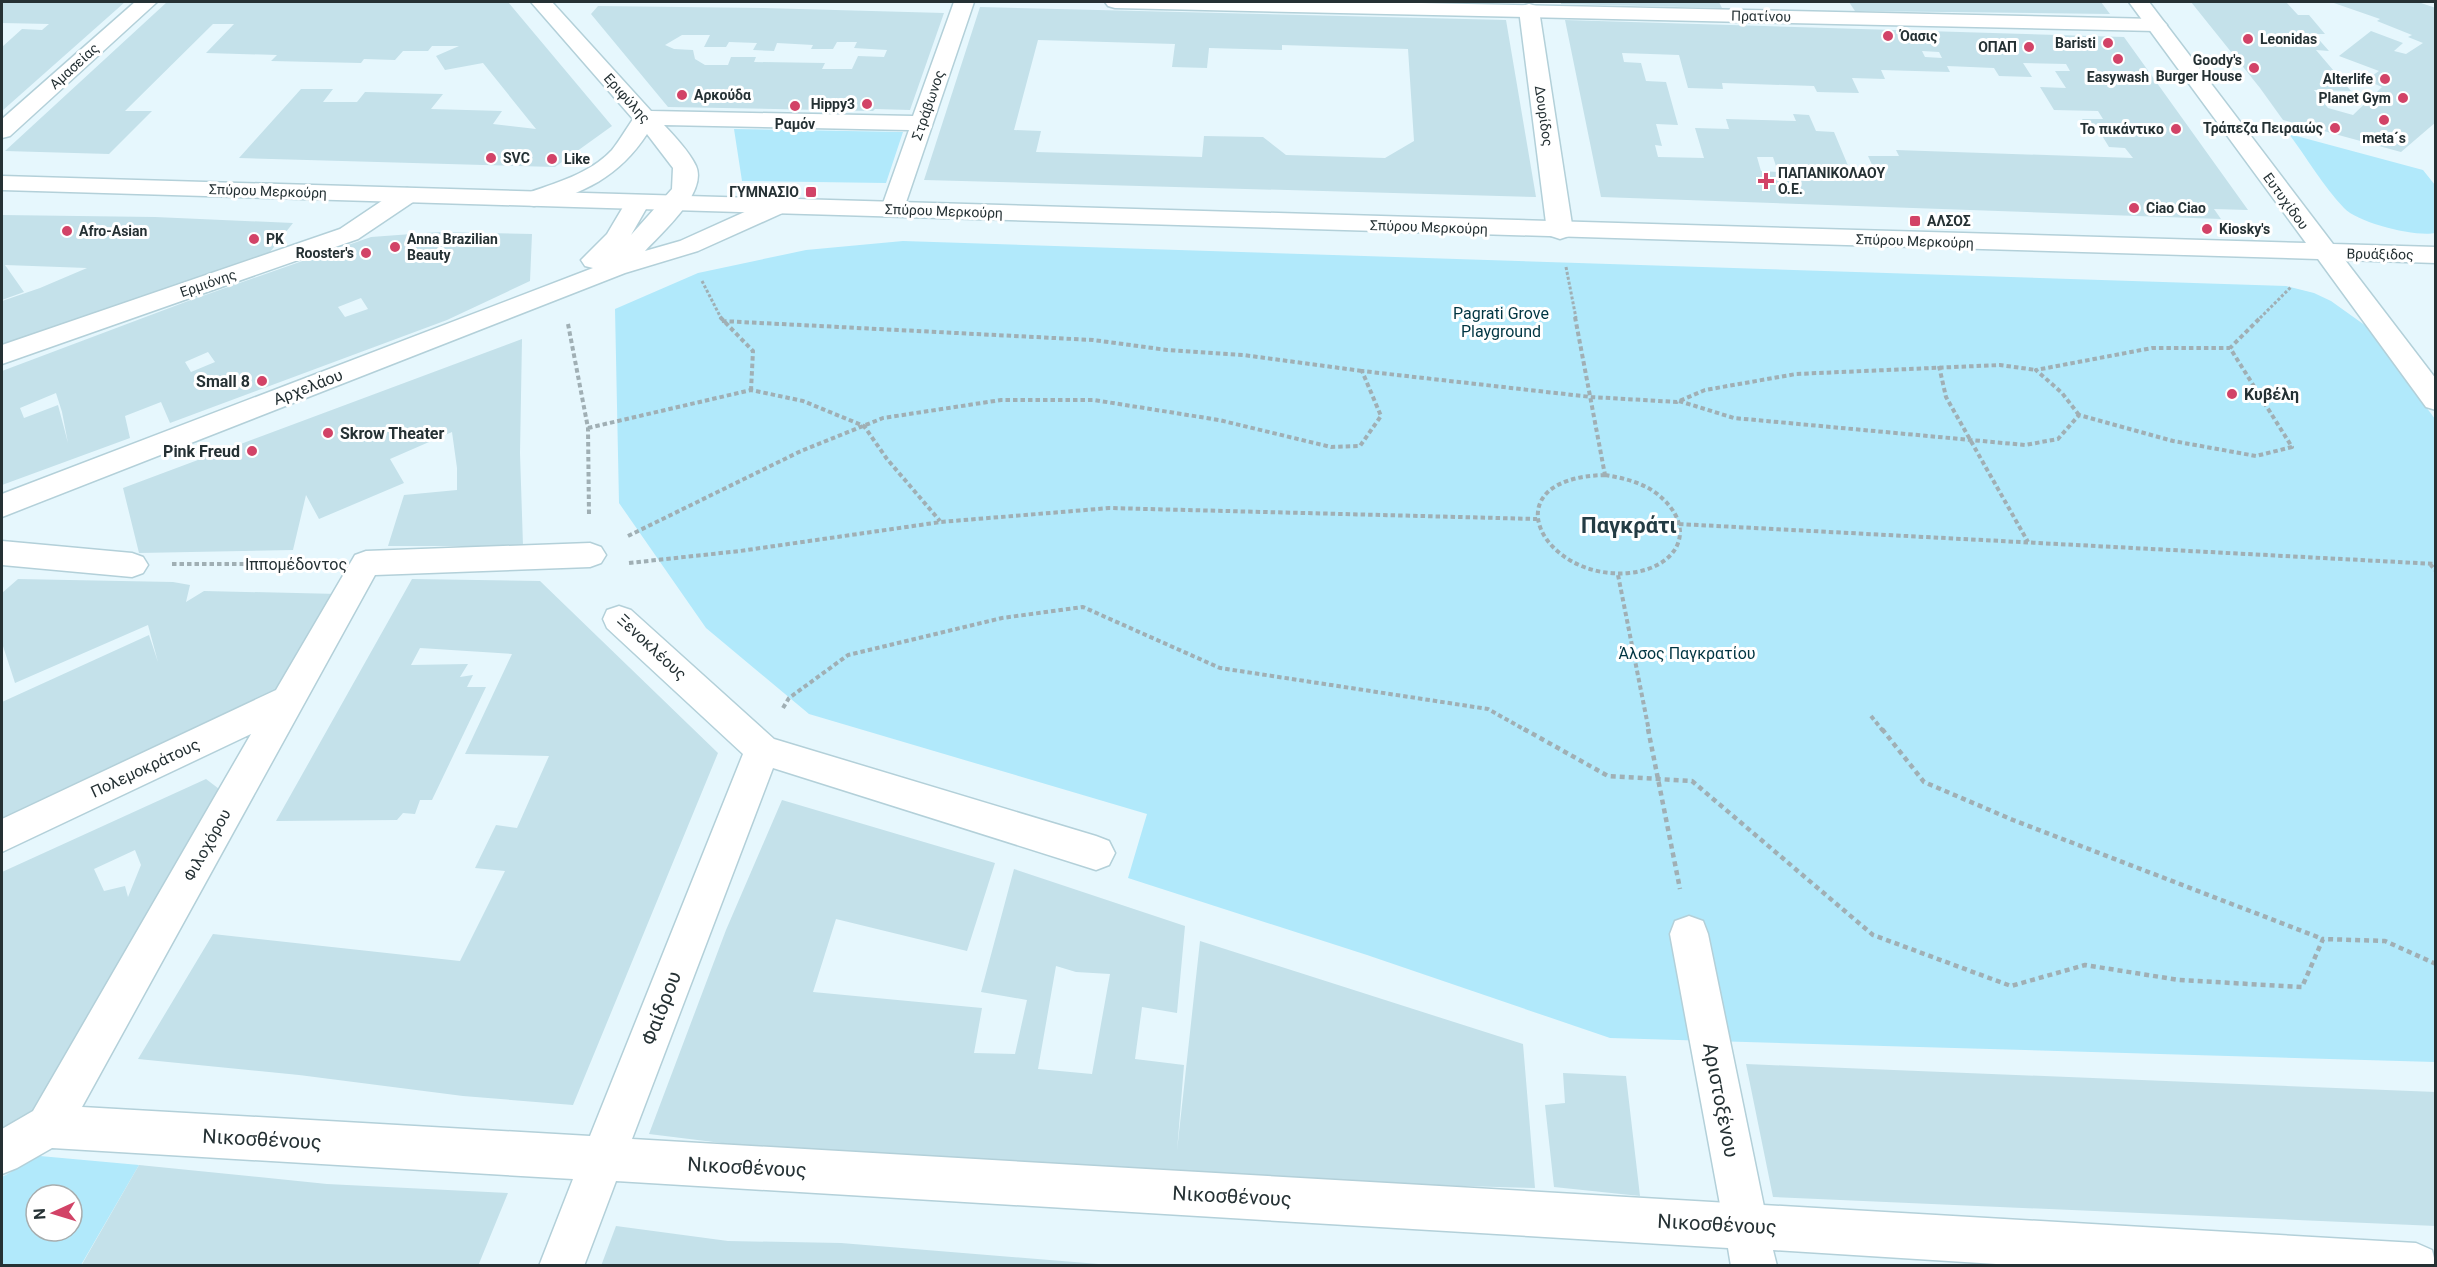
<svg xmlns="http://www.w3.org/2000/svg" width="2437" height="1267" font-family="Roboto,sans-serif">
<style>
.green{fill:#b1e9fb;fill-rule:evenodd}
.building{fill:#c4e1ea;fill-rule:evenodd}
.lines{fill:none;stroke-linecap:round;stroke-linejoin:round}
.pedestrian-casing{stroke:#b3d0d9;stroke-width:3}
.minor-casing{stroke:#b3d0d9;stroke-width:3}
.secondary-casing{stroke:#b3d0d9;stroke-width:3}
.path-far2{stroke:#a0afb4;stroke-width:3;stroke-dasharray:3 2;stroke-linecap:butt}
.path-far1{stroke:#a0afb4;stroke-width:4;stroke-dasharray:4.5 3;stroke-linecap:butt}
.path{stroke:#a0afb4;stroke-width:4.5;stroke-dasharray:5 4;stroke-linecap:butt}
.pedestrian{fill:#fff;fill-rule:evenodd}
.minor{fill:#fff;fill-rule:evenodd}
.secondary{fill:#fff;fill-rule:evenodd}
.poi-dot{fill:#d24367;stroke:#fff;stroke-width:2}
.labels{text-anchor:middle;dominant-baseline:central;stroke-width:6;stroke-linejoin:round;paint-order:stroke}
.far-street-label{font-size:14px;fill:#253134;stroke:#fff}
.far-poi-label{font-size:14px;font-weight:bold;fill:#253134;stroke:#fff;text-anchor:start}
.park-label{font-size:16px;fill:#003542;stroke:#fff}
.poi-label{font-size:16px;font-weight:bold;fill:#253134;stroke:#fff;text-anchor:end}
.street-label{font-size:16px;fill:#253134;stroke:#fff}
.near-street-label{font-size:20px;fill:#253134;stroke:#fff}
.district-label{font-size:22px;font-weight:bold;fill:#243c44;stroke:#fff}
</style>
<rect width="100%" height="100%" fill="#e6f7fd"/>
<path class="green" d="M734,129L903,132L886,183L742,181Z
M2289,134L2423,170L2435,185V233C2415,237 2358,223 2344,208C2323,186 2307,158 2289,134Z
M903,241L2286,286L2314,293L2331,301L2366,326L2435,419V1062L1610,1038L1367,955L1128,878L1147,814L809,714L706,628L619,503L615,309L698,273L806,250Z
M40,1156L139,1165L81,1265H2V1177ZM36,1195H72V1231H36Z"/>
<path class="building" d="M2,2H125L2,111V47L22,29L42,30L49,24L2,23Z
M167,2H508L612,126L555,167L239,158L301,89H333L323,102H357L365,92L443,94L431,109L502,111L493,124L536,129L483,63L445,70L436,56L459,46H432L428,51H403L395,60L364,59L361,63L271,61L277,55L206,53L234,24H213L125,111H152L109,154L5,151Z
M1561,2H1719L1722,8L1561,4Z
M1849,2H2101L2110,14L1855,11Z
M2191,2H2286L2298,15H2309L2325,34H2314L2329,51L2316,50L2351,91L2314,90L2328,108L2353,115L2382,87L2366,80L2379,71L2339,56L2371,31L2403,43L2394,51L2406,54L2423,43L2408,37L2412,35L2377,21L2380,19L2331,2H2418L2436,8V122L2401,152L2283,120L2260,88Z
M598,6L763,8L944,13L910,110L875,109L873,111L668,107L591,14ZM682,35H710L704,47H726L729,42L757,43L753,50L774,51L777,43L813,45L811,49H833L837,42H857L854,48L887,50L884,57L858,56L852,69H822L825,63L754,62L756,57H731L728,65H705L695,59L693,50L674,49L665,45Z
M980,7L1506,20L1536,197L924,180ZM1038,40L1175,44L1172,67L1207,68L1209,48L1282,50V45L1408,49L1414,141L1385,158L1286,155L1263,137L1204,136L1202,157L1036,152L1041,131L1014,130Z
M1565,20L2124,37L2248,210L2214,209L2221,219L1601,197ZM1922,51L1939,52L1942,58L1925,57ZM1622,53L1679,55L1688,88L1723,89L1722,83L1814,86L1817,92L1859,93L1852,78L1885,79L1881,70L1950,72L1947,66L1994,68L1999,76L2032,77L2023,63L2066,64L2070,71H2055L2066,88L2040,87L2054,110L2098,111L2103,119H2082L2092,134H2101L2109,147L2125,148L2133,158L1896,150L1899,156H1868L1874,169L1849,168L1834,132L1816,131L1809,115L1793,114L1796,121L1726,119L1729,129L1695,128L1704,158L1658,157L1655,145L1662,146L1656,124L1678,125L1666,82L1646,81L1641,63L1624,62ZM1757,157H1773L1778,172L1761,171Z
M2,215L155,217L293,223L266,257L2,348V301L40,288L87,268L5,265L24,292L2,300Z
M439,232L532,234L530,281L447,320L170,423L161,402L125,416L130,438L2,485V371L188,301L371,237ZM361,298L368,309L345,317L338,307ZM208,352L215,362L191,372L185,362ZM56,393L62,412L68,443L58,405L24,418L20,408Z
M522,339L520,453L523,546H388L404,495L457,490V468L452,432L390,459L404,483L319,519L306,495L293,550L139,553L123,488Z
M18,579L173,582L190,585L186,602L204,591L339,594L272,703L179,738L2,823V702L149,635L158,662L148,625L15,683L2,643V593Z
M412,579L540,581L718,753L573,1105L463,1096L299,1075L138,1059L213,934L460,961L505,871L475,868L496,825L517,828L549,756L465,754L512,654L420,648L411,665L468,664L460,677L473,675L467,687H486L432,800H420L415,814L403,813L397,820L276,821Z
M206,779L227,795L34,1126L2,1144V872ZM135,850L141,865L128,897L125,886L104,891L94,869Z
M782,800L995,863L967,951L836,919L813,992L982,1008L974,1053L1015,1054L1027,1000L981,992L1014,869L1185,926L1177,1013L1142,1007L1135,1059L1184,1065L1177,1151L1200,941L1523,1044L1535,1188L1346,1183L858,1160L649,1134L726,930ZM1056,966L1076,972L1110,974L1092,1074L1038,1069Z
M1746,1064L2436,1092V1226L1773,1197Z
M1563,1073L1626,1076L1640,1196L1554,1187L1545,1105L1565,1103Z
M139,1165L327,1184L508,1193L478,1266H81Z
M616,1226L728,1241L841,1243L1123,1266H601Z"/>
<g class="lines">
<g class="pedestrian-casing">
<path id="pedestrian" d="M1529,4L1536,6L1539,10L1573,231L1569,236L1560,239L1551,236L1547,231L1519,10L1522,6Z
M1689,916L1703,921L1708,934L1768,1226L1762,1242L1746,1248L1730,1242L1724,1226L1670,934L1675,921Z"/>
</g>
<g class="minor-casing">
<path id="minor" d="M135,2H157L10,136L2,138V119Z
M531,2H552L651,111L913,116L954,2H974L902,214L893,216L884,214L881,209L909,130L664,125C675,137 689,151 696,166C708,193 661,233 645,251L680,241L769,201L778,199L787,201L790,206L787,211L698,251L625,273L2,517V494L593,268L585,266L581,260L607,234L629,197L638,195L647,197L650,202L631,235L672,189L673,168L647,134C619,177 583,194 534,206L525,204L522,199L525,194C555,183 590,174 612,150C620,140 626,129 633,119Z
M1105,2H1374L2156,19L2163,21L2167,25L2163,29L2156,31L1115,8L1108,6Z
M407,188L416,190L419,195L416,200L358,239L2,364V345L340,229L398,190Z
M2,541L132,553L143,557L148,565L143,573L132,577L2,565Z
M590,543L601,547L606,555L601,563L590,567L375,575L82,1107L590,1136L743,754L607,628L603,619L607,610L619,606L631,610L774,739L1096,836L1109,841L1115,853L1109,865L1096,870L773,768L632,1139L2416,1243L2432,1250L2436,1266H2028L1773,1250L1777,1266H1731L1728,1248L616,1181L584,1266H539L573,1179L52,1148L17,1168L2,1174V1129L33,1111L251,734L2,852V819L276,690L355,555L366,551Z"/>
</g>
<g class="secondary-casing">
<path id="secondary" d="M2129,2H2149L2333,244L2436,247V263L2345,260L2436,379V410L2426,407L2318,259L2,190V176L2306,243Z"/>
</g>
<path class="path-far2" d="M1566,267L1576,318
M702,281L721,318
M2260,318L2291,287"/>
<path class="path-far1" d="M720,317L753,351L751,390
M1575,317L1605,475
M722,321L1093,340L1167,350L1243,355L1362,371
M568,324L588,428L589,516
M1939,366L1946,397L2028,542
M1679,401L1734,418L2025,445L2058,439L2079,415L2173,441L2256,456L2292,447L2230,348L2261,317
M2079,415L2062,393L2036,370L2152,348H2230
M588,428L751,390L803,401L864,426L887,459L940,521
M1605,475C1623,478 1641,482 1656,493C1700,527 1679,568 1629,573C1542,581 1488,478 1605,475Z
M1679,524L2436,564
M628,536L801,451L883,418L1001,400H1094L1219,420L1331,447L1360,446L1381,416L1362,371L1591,397L1677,402L1705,390L1796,374L2000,365L2036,370
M629,563L740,551L941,522L1109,508L1537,519
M172,564H317
M2430,564L2436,571
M1618,575L1649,731
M783,708L789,698L848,655L1002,618L1083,607L1220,668L1488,709L1527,731
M1871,716L1883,731"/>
<path class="path" d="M1524,729L1608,776L1692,781L1873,935L2011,986L2085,965L2179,980L2302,987L2323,939L2385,941L2436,964
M1648,729L1680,889
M1882,729L1924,782L2013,820L2323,939"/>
<use href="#pedestrian" class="pedestrian"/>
<use href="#minor" class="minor"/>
<use href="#secondary" class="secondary"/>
</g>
<g class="poi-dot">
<circle cx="1888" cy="36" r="6"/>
<circle cx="2248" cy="39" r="6"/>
<circle cx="2108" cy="43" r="6"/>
<circle cx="2029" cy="47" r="6"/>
<circle cx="2118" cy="59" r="6"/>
<circle cx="2254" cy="68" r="6"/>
<circle cx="2385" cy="79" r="6"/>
<circle cx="682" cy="95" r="6"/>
<circle cx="2403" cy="98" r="6"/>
<circle cx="867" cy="104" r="6"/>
<circle cx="795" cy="106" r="6"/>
<circle cx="2384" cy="120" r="6"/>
<circle cx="2335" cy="128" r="6"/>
<circle cx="2176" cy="129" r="6"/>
<circle cx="491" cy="158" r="6"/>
<circle cx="552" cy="159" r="6"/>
<path d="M1763 172h6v6h6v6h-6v6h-6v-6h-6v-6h6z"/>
<rect x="805" y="186" width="12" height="12" rx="3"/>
<circle cx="2134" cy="208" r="6"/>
<rect x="1909" y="215" width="12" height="12" rx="3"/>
<circle cx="2207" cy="229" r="6"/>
<circle cx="67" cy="231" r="6"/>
<circle cx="254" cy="239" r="6"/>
<circle cx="395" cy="247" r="6"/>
<circle cx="366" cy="253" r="6"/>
<circle cx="262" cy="381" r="6"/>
<circle cx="2232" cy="394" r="6"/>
<circle cx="328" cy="433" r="6"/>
<circle cx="252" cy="451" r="6"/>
</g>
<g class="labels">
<g class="far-street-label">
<text transform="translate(1761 16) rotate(1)">Πρατίνου</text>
<text transform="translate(74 66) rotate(-42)">Αμασείας</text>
<text transform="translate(627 98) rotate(48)">Εριφύλης</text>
<text transform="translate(928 105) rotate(-71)">Στράβωνος</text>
<text transform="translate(1544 116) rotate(82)">Δουρίδος</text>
<text transform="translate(268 191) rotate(2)">Σπύρου Μερκούρη</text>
<text transform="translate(2286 201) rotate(54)">Ευτυχίδου</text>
<text transform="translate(944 211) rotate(2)">Σπύρου Μερκούρη</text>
<text transform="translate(1429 227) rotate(2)">Σπύρου Μερκούρη</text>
<text transform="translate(1915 241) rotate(2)">Σπύρου Μερκούρη</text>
<text transform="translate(2380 254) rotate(1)">Βρυάξιδος</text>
<text transform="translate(208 283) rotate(-19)">Ερμιόνης</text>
</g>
<g class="far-poi-label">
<text x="1900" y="36">Όασις</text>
<text x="2260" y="39">Leonidas</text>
<text x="2096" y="43" text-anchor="end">Baristi</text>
<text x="2017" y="47" text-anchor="end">ΟΠΑΠ</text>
<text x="2242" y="60" text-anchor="end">Goody's<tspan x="2242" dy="16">Burger House</tspan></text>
<text x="2118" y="77" text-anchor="middle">Easywash</text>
<text x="2373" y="79" text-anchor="end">Alterlife</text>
<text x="694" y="95">Αρκούδα</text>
<text x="2391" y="98" text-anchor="end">Planet Gym</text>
<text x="855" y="104" text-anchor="end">Hippy3</text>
<text x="795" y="124" text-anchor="middle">Ραμόν</text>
<text x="2323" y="128" text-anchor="end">Τράπεζα Πειραιώς</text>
<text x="2164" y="129" text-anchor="end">Το πικάντικο</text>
<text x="2384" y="138" text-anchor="middle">meta´s</text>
<text x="503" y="158">SVC</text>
<text x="564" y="159">Like</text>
<text x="1778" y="173">ΠΑΠΑΝΙΚΟΛΑΟΥ<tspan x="1778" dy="16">Ο.Ε.</tspan></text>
<text x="799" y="192" text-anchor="end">ΓΥΜΝΑΣΙΟ</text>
<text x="2146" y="208">Ciao Ciao</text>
<text x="1927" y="221">ΑΛΣΟΣ</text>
<text x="2219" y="229">Kiosky's</text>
<text x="79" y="231">Afro-Asian</text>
<text x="266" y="239">PK</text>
<text x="407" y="239">Anna Brazilian<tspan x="407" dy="16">Beauty</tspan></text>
<text x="354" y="253" text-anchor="end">Rooster's</text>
</g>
<g class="park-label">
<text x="1501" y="313">Pagrati Grove<tspan x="1501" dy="18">Playground</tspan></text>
<text x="1687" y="653">Άλσος Παγκρατίου</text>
</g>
<g class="poi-label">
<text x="250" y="381">Small 8</text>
<text x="2244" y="394" text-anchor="start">Κυβέλη</text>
<text x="340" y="433" text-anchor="start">Skrow Theater</text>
<text x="240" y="451">Pink Freud</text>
</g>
<g class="street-label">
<text transform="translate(308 387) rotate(-21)">Αρχελάου</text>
<text x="296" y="564">Ιππομέδοντος</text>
<text transform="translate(652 647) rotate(43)">Ξενοκλέους</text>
<text transform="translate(145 768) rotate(-25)">Πολεμοκράτους</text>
<text transform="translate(207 845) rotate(-61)">Φιλοχόρου</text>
</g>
<g class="near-street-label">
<text transform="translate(661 1008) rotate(-69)">Φαίδρου</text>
<text transform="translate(1721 1100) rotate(79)">Αριστοξένου</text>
<text transform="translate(262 1139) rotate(3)">Νικοσθένους</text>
<text transform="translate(747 1167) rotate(3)">Νικοσθένους</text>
<text transform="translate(1232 1196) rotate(3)">Νικοσθένους</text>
<text transform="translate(1717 1224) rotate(3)">Νικοσθένους</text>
</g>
<g class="district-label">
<text x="1629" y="525">Παγκράτι</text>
</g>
</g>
<rect width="2437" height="1267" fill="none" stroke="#253134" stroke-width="6"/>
<g transform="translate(54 1213) rotate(266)"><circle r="28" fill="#ffffff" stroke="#a8adae" stroke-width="1.5"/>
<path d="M0-4.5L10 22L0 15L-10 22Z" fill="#d24367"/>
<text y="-9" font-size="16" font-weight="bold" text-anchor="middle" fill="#253134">N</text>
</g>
</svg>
